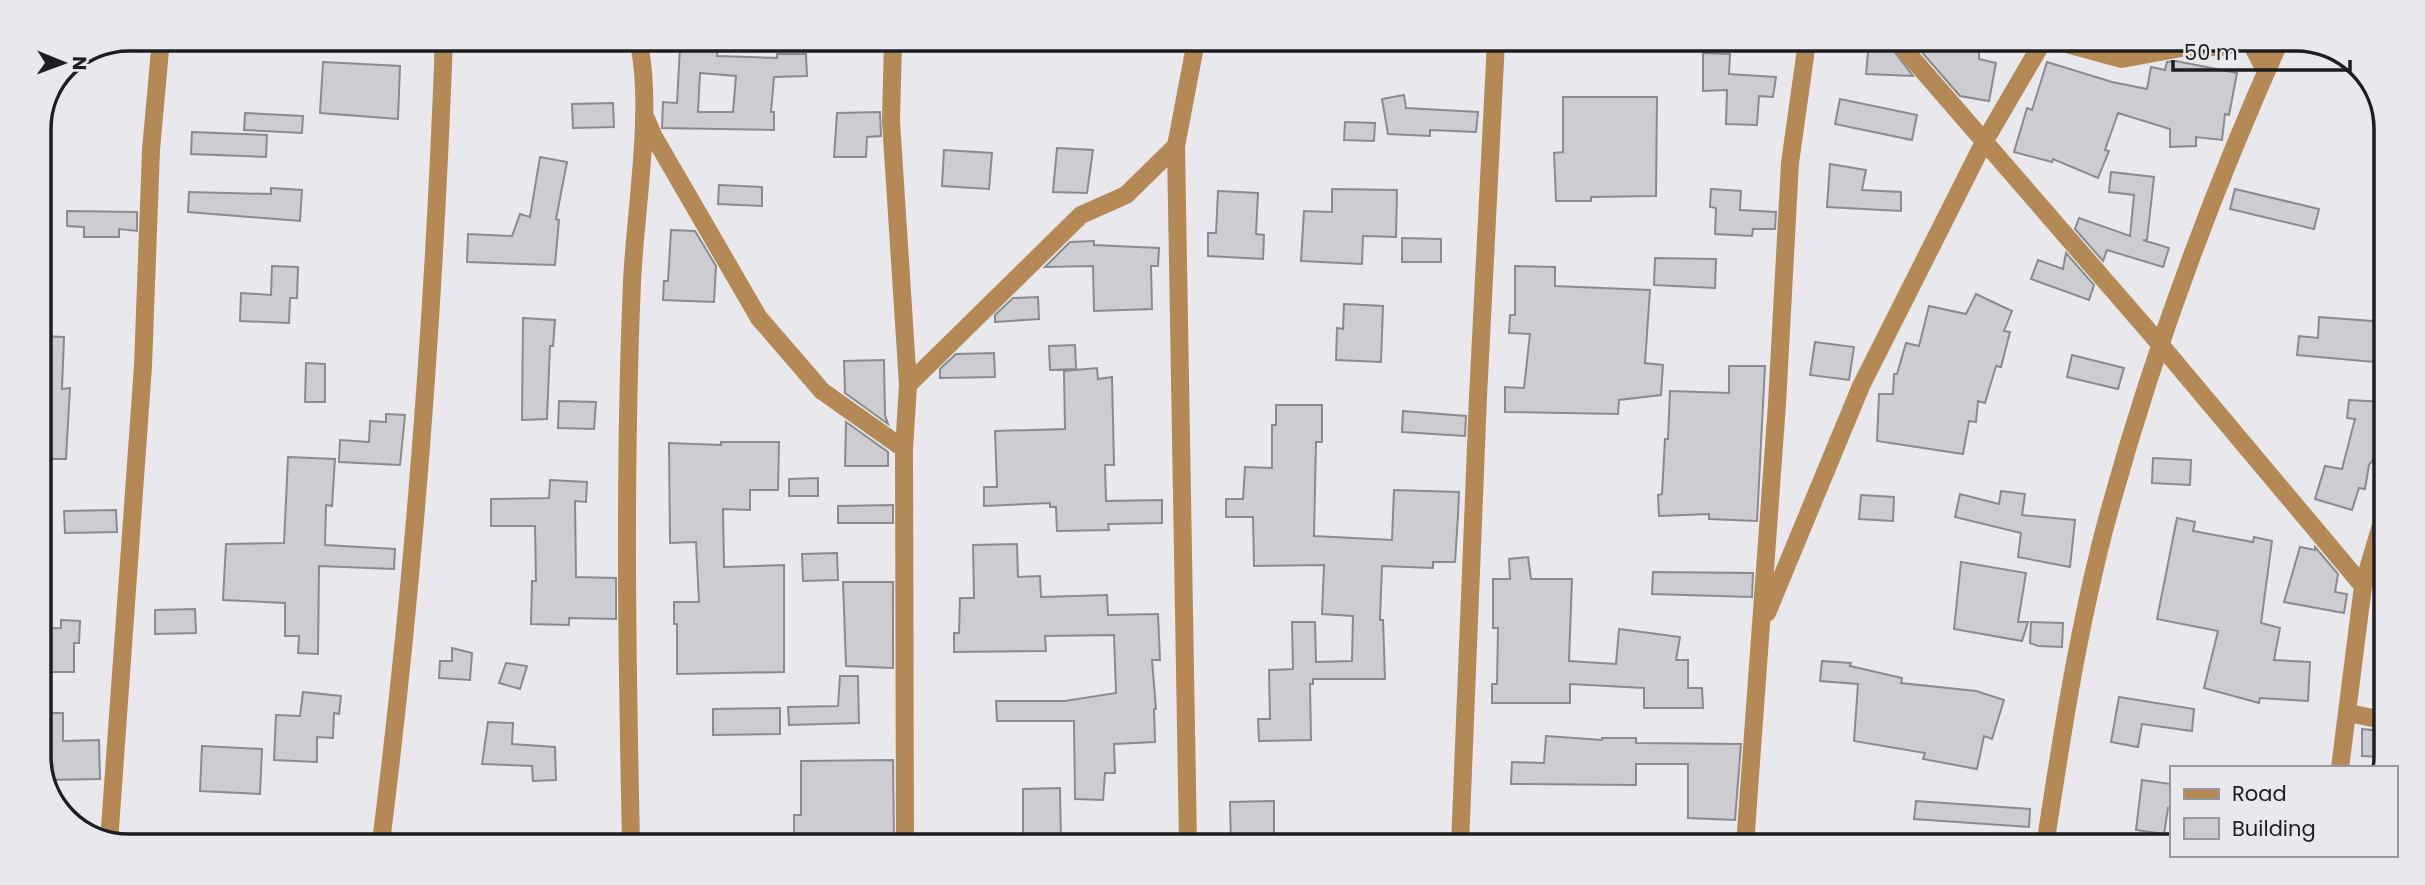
<svg xmlns="http://www.w3.org/2000/svg" width="2425" height="885" font-family="Poppins,sans-serif">
<style>
.building{fill:#cdccd0;stroke:#8b8a8e;stroke-width:2;fill-rule:evenodd}
.lines{fill:none;stroke-linecap:round;stroke-linejoin:round}
.street{stroke:#b48956;stroke-width:18}
.rim{fill:none;stroke:#1e1d1f;stroke-width:3.5}
</style>
<rect width="100%" height="100%" fill="#e9e8ec"/>
<path class="building" d="M1869,42H1887L1913,76L1866,74Z
M1913,42H1979V59L1996,63L1989,101L1960,96Z
M680,47L718,49L717,56L777,58V54H806L807,76L774,77L771,112H774V130L662,128L663,102L677,103ZM700,73L736,76L733,112H698Z
M1703,53L1730,54L1729,74L1776,77L1773,97L1759,96L1757,125L1726,124L1727,90L1703,91Z
M2176,61L2237,73L2229,115L2225,114L2222,140L2196,137V146L2170,147V129L2118,113L2105,150L2109,151L2098,178L2053,159L2052,162L2014,152L2027,108L2032,110L2047,62L2112,82L2147,89L2151,67L2165,70L2167,62Z
M323,62L400,66L398,119L320,113Z
M1404,95L1406,108L1478,112L1476,132L1430,130V136L1388,134L1382,99Z
M1563,97H1657L1656,196L1591,197V201H1556L1554,153L1563,152Z
M1840,99L1917,115L1912,140L1835,124Z
M613,103L614,127L573,128L572,104Z
M880,112L881,136L867,137L866,157H834L837,113Z
M245,113L303,116L302,133L244,130Z
M1345,122L1375,123L1374,141L1344,140Z
M192,132L267,135L266,157L191,154Z
M1057,148L1093,150L1087,193L1053,192Z
M944,150L992,153L989,189L942,186Z
M540,157L567,162L556,219L559,220L555,265L467,262L468,234L512,236L520,214L530,217Z
M1830,164L1866,170L1862,190L1901,192V211L1827,207Z
M2111,172L2154,177L2147,240H2143L2169,248L2163,267L2107,250L2103,261L2075,229L2079,218L2130,236L2134,195L2109,192Z
M719,185L762,187V206L718,204Z
M271,188L302,190L300,221L188,212L189,192L271,194Z
M1332,189L1397,190L1396,237L1363,236L1362,264L1301,261L1304,211L1332,212Z
M1711,189L1741,191L1740,210L1776,212L1775,229H1753L1752,236L1715,234L1716,208L1710,207Z
M2235,189L2319,209L2314,229L2230,209Z
M1218,191L1258,193L1256,234L1264,235L1263,259L1208,256V233H1216Z
M67,211L137,212V231L119,229V237H84V227L67,226Z
M671,230L695,231L716,266L714,302L663,300L664,281H668Z
M1402,238L1441,239V262H1402Z
M1094,241V245L1159,248L1158,266H1151L1152,309L1094,311L1093,266L1045,267L1070,242Z
M2066,253L2094,285L2089,300L2031,279L2038,260L2063,269Z
M1655,258L1716,259L1715,288L1654,285Z
M272,266L298,267L297,298H290L289,323L240,321L241,293L271,295Z
M1515,266L1555,267V286L1650,290L1645,363L1663,365L1661,395L1619,400L1618,414L1505,412V387L1524,388L1530,334L1509,333L1510,315H1515Z
M1976,294L2012,311L2004,331L2010,332L2001,367L1996,366L1985,403L1978,401L1976,422L1969,421L1963,454L1877,441L1879,394H1893L1894,374H1897L1906,343L1919,346L1929,306L1966,314Z
M1038,297L1039,319L995,322V315L1013,298Z
M1344,304L1383,306L1381,362L1336,360L1337,328L1343,329Z
M2319,317L2385,322V363L2297,355L2299,336L2318,338Z
M523,318L555,320L553,346H550L547,419L522,420Z
M39,336L64,337L62,389L70,388L66,459H39Z
M1815,342L1854,347L1849,380L1810,375Z
M1075,345L1076,369L1050,370L1049,346Z
M994,353L995,377L940,378V369L956,354Z
M2072,355L2124,368L2118,389L2067,377Z
M884,360L885,415L888,424L845,393L844,361Z
M306,363L325,364V402H305Z
M1729,366H1765L1757,521L1709,519V514L1659,516L1658,495L1662,494L1665,439H1668L1670,391L1729,393Z
M1097,368L1098,379L1112,377L1114,465H1105L1106,501L1162,500V523L1108,524L1109,530L1057,531L1056,507H1050V503L984,506V487H997L995,431L1065,429L1064,371Z
M2349,400L2384,402V418L2373,460L2369,465L2365,489L2359,488L2352,510L2315,499L2325,466L2342,469L2355,419L2347,418Z
M559,401L596,402L594,429L558,428Z
M1276,405H1322V442H1316L1314,536L1392,540L1394,490L1459,492L1458,516L1455,562H1433V568L1382,566L1380,620H1383L1385,679H1313V684H1310L1311,740L1259,741L1258,719H1270L1269,670L1293,669L1292,622H1315L1316,662L1352,661L1353,616L1322,614L1324,565L1254,566L1253,517H1226V499H1243L1245,467L1272,468V425H1276Z
M1403,411L1466,416L1465,436L1402,432Z
M386,414L405,415L400,465L339,462L340,440L369,442L370,421L386,422Z
M846,422L888,452V466H845Z
M721,442H779L778,490H750V510L723,509L724,567L784,565V672L677,674V624H674V602H699L696,542L670,543L669,443L721,445Z
M288,457L335,459L332,506L326,505L325,545L395,549L394,569L319,566L318,654L298,653L299,636H285V603L223,600L226,544L284,543Z
M2153,458L2191,460L2190,485L2152,483Z
M818,478V496H789V479Z
M550,480L587,482L586,502L575,501L576,577L616,578V619L569,618V625L531,624L532,581H536L535,526H491V499L549,498Z
M2001,491L2025,494L2022,515L2075,520L2070,567L2018,557L2021,533L1955,517L1960,494L1999,504Z
M1861,495L1894,497L1893,521L1859,519Z
M893,505V523H838V506Z
M116,510L117,532L65,533L64,511Z
M2177,518L2195,522L2193,531L2253,542L2254,537L2272,541L2261,623L2280,628L2274,660L2310,662L2308,701L2260,698L2259,703L2204,688L2218,631L2157,619Z
M1017,544L1018,577L1040,576L1041,597L1107,595L1108,615L1158,614L1160,660H1152L1156,709H1154L1155,742L1114,744L1115,773H1105L1103,800L1075,799L1074,721H997L996,701H1065L1116,693L1114,635L1045,636L1046,651L954,652V633H959L960,598H974L973,545Z
M2300,547L2315,550V547L2338,574L2335,592L2347,594L2344,613L2284,602Z
M837,553L838,580L803,581L802,554Z
M1528,557L1531,579H1572L1569,661L1616,664L1619,629L1680,637L1676,660H1688V688H1702L1703,708H1644V688L1570,684V703H1492V684H1497L1498,628H1493V579H1510L1509,559Z
M1961,562L2026,573L2018,622H2028L2022,641L1954,629Z
M1653,572L1753,573L1752,597L1652,594Z
M843,582H893V668L846,666Z
M195,609L196,633L155,634V610Z
M61,620L80,621L79,643H74V672H39V629L61,628Z
M2031,622L2063,623L2062,647L2038,646L2030,643Z
M452,648L472,653L470,680L439,678L440,661H452Z
M1822,661L1851,663L1850,666L1902,678L1901,683L1976,691L2004,700L1992,739L1984,736L1977,769L1923,759L1925,753L1854,741L1858,684L1820,681Z
M506,663L527,666L520,689L499,683Z
M840,676H858L859,723L789,725L788,707L838,706Z
M303,692L341,696L339,714L334,713L333,738L317,737V762L274,760L276,715L300,716Z
M2119,697L2194,709L2192,731L2142,724L2138,747L2111,742Z
M780,708V734L713,735V709Z
M39,713H63V741L99,740L100,779L46,780L39,762Z
M488,722L513,723L512,744L555,747L556,780L533,781L532,766L482,764Z
M2362,729L2382,731V757L2362,756Z
M1546,736L1602,740V738H1636V743L1741,744L1735,820L1688,818V764H1636V785L1511,784L1512,762L1544,763Z
M202,746L262,749L260,794L200,791Z
M893,760L894,840L794,842V815H801V761Z
M2142,780L2171,784V809L2168,808L2164,834L2136,830Z
M1060,788L1061,844H1023V789Z
M1274,801V844H1231L1230,802Z
M1916,801L2030,809L2029,827L1914,819Z"/>
<g class="lines">
<path class="street" d="M893,40L891,121L908,385L904,449L905,844
M1898,42L2159,343L2363,586
M2063,43L2122,59L2187,47H2224L2233,43
M2251,43L2266,72
M644,114L654,137L759,318L822,391L904,449
M908,385L1081,215L1126,195L1176,146
M1767,613L1861,386L1983,144L2042,43
M2349,713L2382,720
M2340,768L2363,586L2384,515
M109,842L143,366L151,150L161,39
M381,842C415,574 434,310 444,39
M631,843C627,656 624,469 632,282C635,212 654,106 638,40
M1188,844L1176,146L1196,41
M1460,845L1478,397L1496,41
M1745,845L1777,404L1790,163L1807,42
M2045,846C2062,734 2079,622 2109,512C2153,352 2211,195 2279,43"/>
</g>
<path d="M0 0H2425V885H0ZM129 51H2296A78 78 0 0 1 2374 129V756A78 78 0 0 1 2296 834H129A78 78 0 0 1 51 756V129A78 78 0 0 1 129 51Z" fill="#e9e8ec" fill-rule="evenodd"/>
<path class="rim" d="M129 51H2296A78 78 0 0 1 2374 129V756A78 78 0 0 1 2296 834H129A78 78 0 0 1 51 756V129A78 78 0 0 1 129 51Z"/>
<rect x="2170" y="766" width="228" height="91" fill="#e9e8ec" stroke="#98979a" stroke-width="2"/>
<rect x="2184" y="789" width="35" height="10" fill="#b48956" stroke="#98979a" stroke-width="2"/>
<text x="2232" y="801" font-size="21" fill="#1e1d1f">Road</text>
<rect x="2184" y="818" width="35" height="21" fill="#cdccd0" stroke="#98979a" stroke-width="2"/>
<text x="2232" y="836" font-size="21" fill="#1e1d1f">Building</text>
<g transform="translate(63 63) rotate(91)" stroke="#e9e8ec" stroke-width="5" paint-order="stroke">
<path d="M0-5L12 26L0 18L-12 26Z" fill="#1e1d1f"/>
<text y="-10" font-size="19" font-weight="bold" text-anchor="middle" fill="#1e1d1f">N</text>
</g>
<path d="M2173 60v10h177v-10" fill="none" stroke="#1e1d1f" stroke-width="3.5"/>
<text x="2184" y="60" font-size="21" fill="#1e1d1f" stroke="#e9e8ec" stroke-width="5" paint-order="stroke">50 m</text>
</svg>
